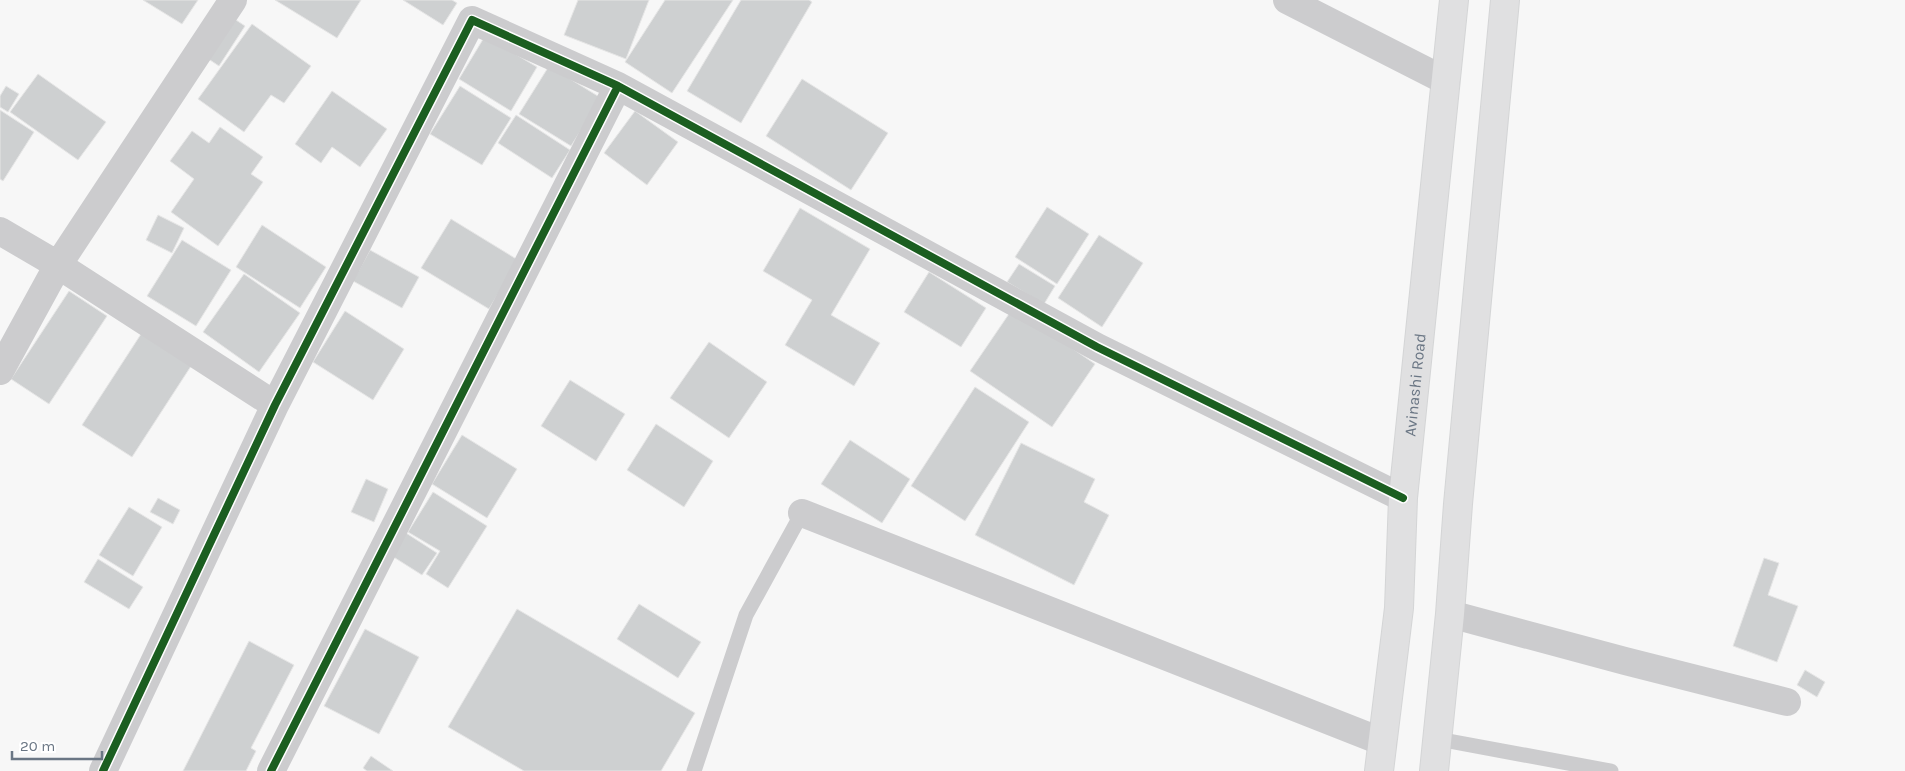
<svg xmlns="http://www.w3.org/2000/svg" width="1905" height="771" font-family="Karla,sans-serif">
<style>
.building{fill:#ced0d1;stroke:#e6e6e6}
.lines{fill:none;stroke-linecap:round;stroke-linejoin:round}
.primary-casing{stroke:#d4d5d6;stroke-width:30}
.lane{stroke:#ccccce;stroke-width:15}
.street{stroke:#ccccce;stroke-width:28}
.primary{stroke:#e0e0e1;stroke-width:28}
.cycleway-casing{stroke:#fff;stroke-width:11}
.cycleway{stroke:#1b5e20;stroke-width:8}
.labels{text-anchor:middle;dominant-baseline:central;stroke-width:5;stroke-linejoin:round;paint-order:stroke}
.street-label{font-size:16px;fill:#6a7684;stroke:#fff}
</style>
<rect width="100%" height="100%" fill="#f7f7f7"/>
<path class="building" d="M143,0H198L182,24Z
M275,0H361L337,38Z
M403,0H452L457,3L443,25Z
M578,0H649L626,59L564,35Z
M665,0H733L672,93L625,62Z
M741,0H809L812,2L741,123L687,91Z
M233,18L245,26L219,66L207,58Z
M252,24L311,66L284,103L271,95L244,132L198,99Z
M485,36L537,67L511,111L459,79Z
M549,66L601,98L571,146L519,114Z
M38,74L106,122L78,160L10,112Z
M802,79L888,133L851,190L766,136Z
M6,86L19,94L8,112L0,107V96Z
M460,86L511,118L482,165L430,134Z
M332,91L387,129L360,167L332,147L321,163L295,144Z
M0,110L34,132L3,181L0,179Z
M635,111L678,142L647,185L604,153Z
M516,115L570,150L552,178L498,143Z
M220,127L263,157L251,174L263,182L218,246L171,212L194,179L170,161L192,131L209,143Z
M1047,207L1089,234L1057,284L1015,257Z
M800,208L870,249L831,315L880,343L854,386L785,345L812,300L763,271Z
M158,215L184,228L172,253L146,240Z
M451,219L518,260L489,309L421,268Z
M262,225L326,267L300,308L236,267Z
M1099,235L1143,263L1102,327L1058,298Z
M182,240L231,270L196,326L147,296Z
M370,250L419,277L402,308L353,281Z
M1019,264L1055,286L1044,304L1007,282Z
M929,272L986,308L961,347L904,312Z
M244,274L300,313L259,372L203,332Z
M69,291L107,316L49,404L11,379Z
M1013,308L1095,364L1052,427L970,371Z
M345,311L404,349L373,400L313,362Z
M143,331L193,363L132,457L82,425Z
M709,342L767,382L729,438L670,398Z
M570,380L625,414L596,461L541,426Z
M975,387L1029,422L965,521L911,486Z
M656,424L713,461L684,507L627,470Z
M462,435L517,469L487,518L432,484Z
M850,440L910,479L882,523L821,484Z
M1021,443L1095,479L1084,502L1109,515L1074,585L975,535Z
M366,479L388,489L374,522L351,512Z
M433,492L487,526L448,588L426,574L440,551L408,532Z
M158,498L180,510L173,524L150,512Z
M129,507L162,527L133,576L99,555Z
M406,533L437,553L422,575L392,556Z
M1764,558L1779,563L1768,595L1798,606L1777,662L1733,646Z
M98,559L143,587L129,609L84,582Z
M639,604L701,642L678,678L617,639Z
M517,609L695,713L661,771H524L448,727Z
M365,629L419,657L379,734L324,706Z
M249,641L294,665L251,748L256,751L246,771H183Z
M1805,670L1825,682L1817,697L1797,685Z
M371,756L393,771H367L363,768Z"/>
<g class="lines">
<g class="primary-casing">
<g id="primary">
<path id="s1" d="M1379,771L1399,608L1403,498L1454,0"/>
<path d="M1434,771L1450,614L1458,504L1505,0"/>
</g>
</g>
<path class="lane" d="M1438,739L1611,771
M694,771L746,615L802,513"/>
<path class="street" d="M1287,0L1446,81
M0,231L58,265L275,405
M0,371L58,265L233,0
M802,513L1383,742
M1450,614L1625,661L1787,702
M103,771L275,405L472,20L618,86L1097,347L1403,498
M271,771L618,86"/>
<use href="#primary" class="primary"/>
<g class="cycleway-casing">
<path id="cycleway" d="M103,771L275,405L472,20L618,86L1097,347L1403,498
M271,771L618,86"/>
</g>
<use href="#cycleway" class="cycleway"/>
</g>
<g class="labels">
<g class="street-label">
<text stroke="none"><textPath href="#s1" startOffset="388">Avinashi Road</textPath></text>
</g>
</g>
<path d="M12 751v8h90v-8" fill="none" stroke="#6a7684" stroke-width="2.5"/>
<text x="20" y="751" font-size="15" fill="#6a7684" stroke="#ffffff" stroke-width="4" paint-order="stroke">20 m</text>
</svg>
